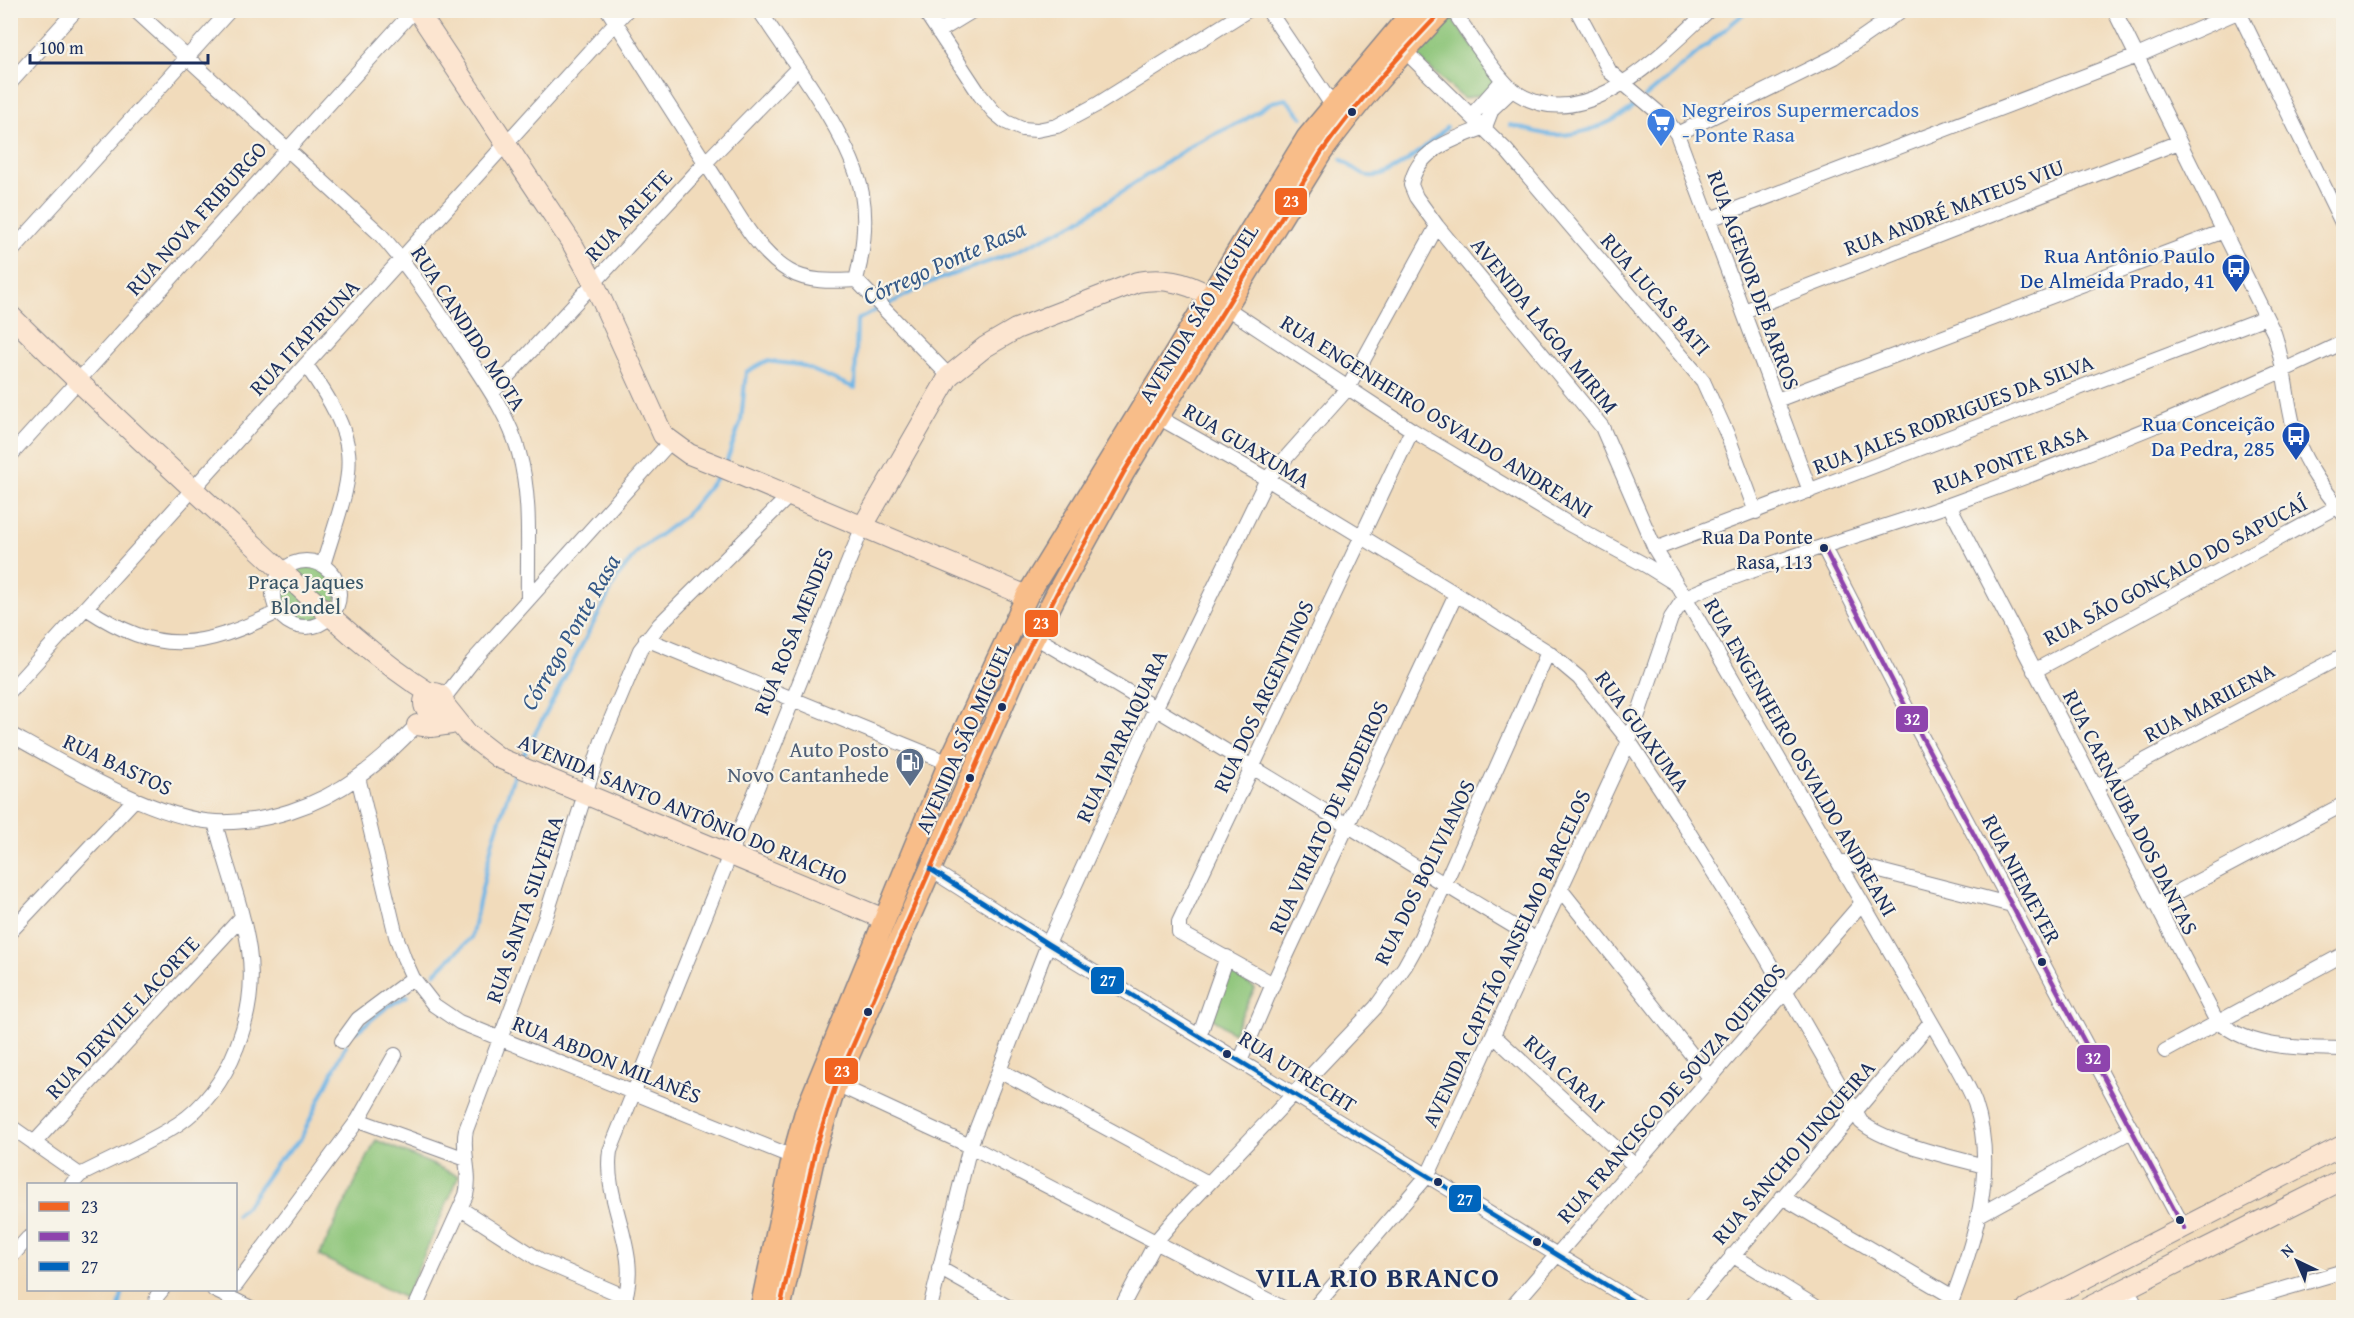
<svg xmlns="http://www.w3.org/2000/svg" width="2354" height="1318" font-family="'Gentium Book Plus',serif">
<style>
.green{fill:#8dc579;stroke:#547a6c;stroke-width:1.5}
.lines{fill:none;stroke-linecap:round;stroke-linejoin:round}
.stream{stroke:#6fb6e6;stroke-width:4}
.street-casing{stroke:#86858c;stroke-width:16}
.secondary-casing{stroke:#86858c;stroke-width:22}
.primary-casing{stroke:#86858c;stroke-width:24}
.street{stroke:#fff;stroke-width:14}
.secondary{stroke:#fce5d0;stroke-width:20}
.primary{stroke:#f8bd89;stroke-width:21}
.bus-1-casing{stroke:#f7f3e8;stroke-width:9}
.bus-2-casing{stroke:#f7f3e8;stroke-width:9}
.bus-3-casing{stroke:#f7f3e8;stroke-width:9}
.bus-1{stroke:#f26522;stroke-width:4.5}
.bus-2{stroke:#8e44ad;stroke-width:4.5}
.bus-3{stroke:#0065bd;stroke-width:4.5}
.bus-dot{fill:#1b2f5e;stroke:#f7f3e8;stroke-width:2}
.labels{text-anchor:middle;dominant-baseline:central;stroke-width:4.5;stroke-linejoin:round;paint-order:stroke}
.bus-label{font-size:20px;fill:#1b2f5e;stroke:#f7f3e8;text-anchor:end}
.shop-label{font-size:22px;fill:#366cbe;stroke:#f7f3e8;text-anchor:start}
.street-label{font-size:22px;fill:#1b2f5e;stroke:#f7f3e8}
.transit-label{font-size:22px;fill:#164399;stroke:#f7f3e8;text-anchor:end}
.park-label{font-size:22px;fill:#385465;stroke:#f7f3e8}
.service-label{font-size:22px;fill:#4e5e75;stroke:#f7f3e8;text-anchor:end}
.water-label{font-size:24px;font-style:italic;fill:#345887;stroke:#f7f3e8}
.district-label{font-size:28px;font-weight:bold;letter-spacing:1.5px;fill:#1b2f5e;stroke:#f7f3e8}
.line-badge{stroke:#f7f3e8;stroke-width:2}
.badge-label{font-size:16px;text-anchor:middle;font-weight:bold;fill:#fff}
</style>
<rect width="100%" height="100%" fill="#f7f3e8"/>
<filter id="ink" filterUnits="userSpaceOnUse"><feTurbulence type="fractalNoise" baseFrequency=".0167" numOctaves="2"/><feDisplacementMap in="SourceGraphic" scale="12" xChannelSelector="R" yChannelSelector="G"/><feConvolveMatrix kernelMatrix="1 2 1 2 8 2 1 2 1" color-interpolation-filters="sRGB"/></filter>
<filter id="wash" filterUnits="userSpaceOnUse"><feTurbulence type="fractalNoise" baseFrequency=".008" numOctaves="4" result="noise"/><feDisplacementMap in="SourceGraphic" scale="24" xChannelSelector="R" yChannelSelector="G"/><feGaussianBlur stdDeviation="1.35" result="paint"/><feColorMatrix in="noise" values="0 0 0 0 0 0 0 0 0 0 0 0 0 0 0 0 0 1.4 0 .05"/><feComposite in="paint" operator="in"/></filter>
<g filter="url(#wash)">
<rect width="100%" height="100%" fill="#f1dbbb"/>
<path class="green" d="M1452,19L1497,78L1485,93L1464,99L1414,54Z
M275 593a31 31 0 1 1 62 0a31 31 0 1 1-62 0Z
M1224,968L1255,988L1233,1033L1208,1015Z
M376,1140L459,1176L405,1298L319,1256Z"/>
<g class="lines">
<path class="stream" d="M1645,97L1748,10
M1510,125C1524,128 1542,135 1556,135C1586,135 1618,121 1639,102
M1341,159C1348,164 1356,171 1364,175C1388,184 1431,142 1447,127
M887,305L931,282L1010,254L1075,223L1195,143L1243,121L1272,102L1286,99L1302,117
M726,463L741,421L746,372L766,361L800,365L855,388L857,320L880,308
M521,760L619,575L638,551L685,516L721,472
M435,973L471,938L492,844L515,772
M356,1032L387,1007L407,996
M236,1215L247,1205L277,1162L300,1140L346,1045
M119,1308L123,1290"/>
</g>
</g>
<g filter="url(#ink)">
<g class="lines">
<g class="street-casing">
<path id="street" d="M135,10L379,233C412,270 438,311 465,352C486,384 509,416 519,453C532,499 527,552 528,599
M608,10C644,67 679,123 716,179C736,211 757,252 789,271C809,283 834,281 856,280L949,376
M759,10C791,59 852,138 862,194C867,221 863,254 856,280
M924,10L980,95L994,112L1006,122L1022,129L1037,130L1057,126L1098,104L1248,10
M1268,10L1332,105
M1453,10C1466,30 1497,78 1514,91C1583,140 1662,53 1709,10
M1577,10L1610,72L1666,119L1677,134L1810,491
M2114,10L2274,333C2286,368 2286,405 2297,439C2306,466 2326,492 2344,515
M2238,10L2344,227
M938,32L974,10
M1404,50L1506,150L1703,381L1727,434L1756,512
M10,83L76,10
M1472,115L1503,80
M1485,127C1455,139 1417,149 1411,185L1416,197L1437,226L1602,427L1655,549L1675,582
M1485,127L1492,109L1512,90
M1677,134L1834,57L1902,10
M1710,219L2137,56L2242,10
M10,253L230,10
M1225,307L1412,430L1569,524L1647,566L1676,584L1685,597L1952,1058C1960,1073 1969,1087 1975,1103C1998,1171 1974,1244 1949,1308
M1744,311L2179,142
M306,365C368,452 352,470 323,565
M492,393L705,163L797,69
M1777,400L2224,231
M1158,417L1267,479L1456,594L1548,652L1579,678L1629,741L1678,815L1762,950L1861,1122C1885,1143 1952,1157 1984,1166
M10,456L414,10
M1949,505L2214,1016C2243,1050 2303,1048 2344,1049
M1824,548L1908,711L2184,1228
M1655,549L2266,317
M273 594a33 33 0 1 1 66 0a33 33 0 1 1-66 0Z
M86,608C160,657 200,649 278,612
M1035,637C1204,735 1369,840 1537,940
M646,639L949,763
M2034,671L2337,507
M10,691L627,10
M443,699L472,662L670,442
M10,734C62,763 158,820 216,822C265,824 318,806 358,777C384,759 407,735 429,713
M358,777L396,936L404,958L413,978L434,1005L459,1022L793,1157
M2095,787L2344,655
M1837,860L2012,905
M930,869L1048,944L1644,1308
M1561,890L1711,1079
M2155,904L2344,804
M10,932L135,799
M1273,984L1179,932V922L1412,430
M1200,1034L1227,957
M1493,1035L1635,1166
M342,1041L358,1019L413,978
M2165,1051L2344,954
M1241,1059L1273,984L1456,594
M999,1070L1208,1183
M836,1084L970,1146L1283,1308
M358,1120L466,1159
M10,1126L80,1175
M34,1143L241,918
M72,1184L80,1175C113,1158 147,1144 178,1124C231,1089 258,1012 249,950C243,907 225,864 215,822
M1782,1197L1953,1297
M461,1209L540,1260L626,1297
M1979,1215L2133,1130
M1732,1255L1818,1308
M10,1258L28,1238
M939,1268L1010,1308
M236,1285L358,1120L395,1055
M2128,1287L2136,1308
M214,1290L251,1308
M155,1308L157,1296L162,1290
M415,1308L466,1195C472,1173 461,1152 466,1130L545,919L602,741L640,650L659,625L789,496
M621,1308C646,1256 602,1204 610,1151L863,526
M930,1308L970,1146L1048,944L1156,707L1267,479L1348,388L1437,226
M1121,1308L1157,1240L1174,1220L1376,1007L1405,966L1420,939L1548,652
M1314,1308L1428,1175L1629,741L1671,618L1685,597C1769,561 1859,536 1946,506C2081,458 2214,404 2344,342
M1511,1308L1861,904
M1689,1308L1930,1023
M2219,1308L2344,1271"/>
</g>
<g class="secondary-casing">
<path id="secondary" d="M417,10L573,245L594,283L663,435L689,454L719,466L1027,596
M10,315C91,395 173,471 256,547C312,599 366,653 431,694
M863,526L949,376L985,347L1016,329L1137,282C1169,276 1197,285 1222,305
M424 703a10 10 0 1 1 20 0a10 10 0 1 1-20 0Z
M444,704L468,734L499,758L884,919
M417,725L431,727L451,724
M2027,1308L2344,1145
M2087,1308L2344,1179"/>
</g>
<g class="primary-casing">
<path id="primary" d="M761,1308L793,1157L805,1114L949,763L1027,596L1307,138L1414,10
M780,1308L816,1147L836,1084L1021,663L1057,593L1124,472L1321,153C1358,101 1399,56 1443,10"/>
</g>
<use href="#street" class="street"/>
<use href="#secondary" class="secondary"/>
<use href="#primary" class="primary"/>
<g class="bus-1-casing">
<path id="bus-1" d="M780,1308L816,1147L836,1084L1021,663L1057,593L1124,472L1321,153C1358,101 1399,56 1443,10"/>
</g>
<g class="bus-2-casing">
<path id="bus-2" d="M1824,548L1908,711L2184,1228"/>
</g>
<g class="bus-3-casing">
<path id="bus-3" d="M930,869L1048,944L1644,1308"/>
</g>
<use href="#bus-1" class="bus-1"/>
<use href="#bus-2" class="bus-2"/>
<use href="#bus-3" class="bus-3"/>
</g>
</g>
<defs>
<g id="supermarket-pin" transform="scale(1.5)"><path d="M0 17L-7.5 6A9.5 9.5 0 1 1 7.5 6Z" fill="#3f7fe0" stroke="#f7f3e8"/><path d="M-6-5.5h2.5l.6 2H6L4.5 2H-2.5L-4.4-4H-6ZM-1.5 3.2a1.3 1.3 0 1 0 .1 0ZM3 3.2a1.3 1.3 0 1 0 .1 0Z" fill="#fff"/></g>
<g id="bus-pin" transform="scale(1.5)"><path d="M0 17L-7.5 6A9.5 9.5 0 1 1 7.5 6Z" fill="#1a4fb4" stroke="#f7f3e8"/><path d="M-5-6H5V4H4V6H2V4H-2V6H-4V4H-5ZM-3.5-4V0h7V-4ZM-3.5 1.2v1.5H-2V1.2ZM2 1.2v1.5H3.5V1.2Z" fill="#fff"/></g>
<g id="fuel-pin" transform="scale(1.5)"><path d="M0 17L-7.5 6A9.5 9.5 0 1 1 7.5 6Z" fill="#5c6f8a" stroke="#f7f3e8"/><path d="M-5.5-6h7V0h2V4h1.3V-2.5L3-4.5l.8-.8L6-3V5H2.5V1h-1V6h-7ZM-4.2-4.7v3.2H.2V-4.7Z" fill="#fff"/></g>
</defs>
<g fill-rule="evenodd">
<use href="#supermarket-pin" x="1661" y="122"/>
<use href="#bus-pin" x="2236" y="268"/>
<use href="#bus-pin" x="2296" y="436"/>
<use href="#fuel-pin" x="910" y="762"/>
</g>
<g class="bus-dot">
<circle cx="1352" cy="112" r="5"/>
<circle cx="1824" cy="548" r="5"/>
<circle cx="1002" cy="707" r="5"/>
<circle cx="970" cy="778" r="5"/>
<circle cx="2042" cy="962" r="5"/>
<circle cx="868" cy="1012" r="5"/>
<circle cx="1227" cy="1054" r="5"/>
<circle cx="1438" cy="1182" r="5"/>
<circle cx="2180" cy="1220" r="5"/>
<circle cx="1537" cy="1242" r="5"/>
</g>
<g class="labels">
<g class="bus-label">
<text x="1813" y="536">Rua Da Ponte<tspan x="1813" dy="25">Rasa, 113</tspan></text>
</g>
<g class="shop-label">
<text x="1682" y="109">Negreiros Supermercados<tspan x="1682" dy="25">- Ponte Rasa</tspan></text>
</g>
<g class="street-label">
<text transform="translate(1954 207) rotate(-21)">RUA ANDRÉ MATEUS VIU</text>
<text transform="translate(628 215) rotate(-47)">RUA ARLETE</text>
<text transform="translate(196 218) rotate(-48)">RUA NOVA FRIBURGO</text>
<text transform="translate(1754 280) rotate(70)">RUA AGENOR DE BARROS</text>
<text transform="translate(1656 294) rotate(49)">RUA LUCAS BATI</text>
<text transform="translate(1198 313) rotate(-58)">AVENIDA SÃO MIGUEL</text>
<text transform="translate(1545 325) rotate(51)">AVENIDA LAGOA MIRIM</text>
<text transform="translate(469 328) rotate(57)">RUA CANDIDO MOTA</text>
<text transform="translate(304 337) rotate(-47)">RUA ITAPIRUNA</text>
<text transform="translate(1953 414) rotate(-21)">RUA JALES RODRIGUES DA SILVA</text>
<text transform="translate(1437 416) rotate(32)">RUA ENGENHEIRO OSVALDO ANDREANI</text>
<text transform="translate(1247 445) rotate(31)">RUA GUAXUMA</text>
<text transform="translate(2010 459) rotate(-20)">RUA PONTE RASA</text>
<text transform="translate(2175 570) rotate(-28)">RUA SÃO GONÇALO DO SAPUCAÍ</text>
<text transform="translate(793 631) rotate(-68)">RUA ROSA MENDES</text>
<text transform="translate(1263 696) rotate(-65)">RUA DOS ARGENTINOS</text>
<text transform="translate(2209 702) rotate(-28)">RUA MARILENA</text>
<text transform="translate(1643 731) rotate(54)">RUA GUAXUMA</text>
<text transform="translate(1121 736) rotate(-65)">RUA JAPARAIQUARA</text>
<text transform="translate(963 738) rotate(-66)">AVENIDA SÃO MIGUEL</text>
<text transform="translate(1801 757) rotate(60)">RUA ENGENHEIRO OSVALDO ANDREANI</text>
<text transform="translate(118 764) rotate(25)">RUA BASTOS</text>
<text transform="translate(683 809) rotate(23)">AVENIDA SANTO ANTÔNIO DO RIACHO</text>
<text transform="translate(2131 812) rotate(63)">RUA CARNAUBA DOS DANTAS</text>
<text transform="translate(1328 817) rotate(-65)">RUA VIRIATO DE MEDEIROS</text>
<text transform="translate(1424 872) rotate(-64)">RUA DOS BOLIVIANOS</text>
<text transform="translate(2022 879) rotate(62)">RUA NIEMEYER</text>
<text transform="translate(524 909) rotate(-71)">RUA SANTA SILVEIRA</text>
<text transform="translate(1506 958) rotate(-65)">AVENIDA CAPITÃO ANSELMO BARCELOS</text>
<text transform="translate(122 1017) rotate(-47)">RUA DERVILE LACORTE</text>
<text transform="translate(607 1059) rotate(22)">RUA ABDON MILANÊS</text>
<text transform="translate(1298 1071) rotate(32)">RUA UTRECHT</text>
<text transform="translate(1565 1073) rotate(43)">RUA CARAI</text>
<text transform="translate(1671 1093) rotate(-49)">RUA FRANCISCO DE SOUZA QUEIROS</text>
<text transform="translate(1793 1152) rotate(-49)">RUA SANCHO JUNQUEIRA</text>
</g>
<g class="transit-label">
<text x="2215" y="255">Rua Antônio Paulo<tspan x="2215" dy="25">De Almeida Prado, 41</tspan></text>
<text x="2275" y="423">Rua Conceição<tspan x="2275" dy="25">Da Pedra, 285</tspan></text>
</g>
<g class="park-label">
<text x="306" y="581">Praça Jaques<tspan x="306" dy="25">Blondel</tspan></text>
</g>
<g class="service-label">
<text x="889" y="749">Auto Posto<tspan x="889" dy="25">Novo Cantanhede</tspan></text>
</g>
<g class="water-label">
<text transform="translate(944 262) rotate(-24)">Córrego Ponte Rasa</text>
<text transform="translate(570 632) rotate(-60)">Córrego Ponte Rasa</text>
</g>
<g class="district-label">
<text x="1378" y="1276">VILA RIO BRANCO</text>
</g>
</g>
<g class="line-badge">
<rect x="1274" y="187" width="34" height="29" rx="6" fill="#f26522"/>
<rect x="1024" y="609" width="35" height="29" rx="6" fill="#f26522"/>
<rect x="1895" y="705" width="34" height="28" rx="6" fill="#8e44ad"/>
<rect x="1090" y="966" width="35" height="29" rx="6" fill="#0065bd"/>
<rect x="2076" y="1044" width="35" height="29" rx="6" fill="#8e44ad"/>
<rect x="824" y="1057" width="35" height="28" rx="6" fill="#f26522"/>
<rect x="1448" y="1184" width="34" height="29" rx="6" fill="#0065bd"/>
</g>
<g class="badge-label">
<text x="1291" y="207">23</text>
<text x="1041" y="629">23</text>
<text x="1912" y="725">32</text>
<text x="1108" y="986">27</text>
<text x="2093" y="1064">32</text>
<text x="842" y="1077">23</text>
<text x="1465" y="1205">27</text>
</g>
<rect width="2354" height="1318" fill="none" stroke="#f7f3e8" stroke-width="36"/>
<rect x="27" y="1183" width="210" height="108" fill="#f7f3e8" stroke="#9fa5b1" stroke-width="1.5"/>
<rect x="39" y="1202" width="30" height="9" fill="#f26522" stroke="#9fa5b1" stroke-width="1.5"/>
<text x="81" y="1213" font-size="18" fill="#1b2f5e">23</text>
<rect x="39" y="1232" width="30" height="9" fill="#8e44ad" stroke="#9fa5b1" stroke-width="1.5"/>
<text x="81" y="1243" font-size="18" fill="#1b2f5e">32</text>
<rect x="39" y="1262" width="30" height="9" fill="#0065bd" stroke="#9fa5b1" stroke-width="1.5"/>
<text x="81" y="1273" font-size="18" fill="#1b2f5e">27</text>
<g transform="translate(2297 1261) rotate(316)" stroke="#f7f3e8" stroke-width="4.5" paint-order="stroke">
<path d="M0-4.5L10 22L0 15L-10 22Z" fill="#1b2f5e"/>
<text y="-9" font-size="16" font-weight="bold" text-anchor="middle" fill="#1b2f5e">N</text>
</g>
<path d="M30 54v9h178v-9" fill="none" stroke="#1b2f5e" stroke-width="3"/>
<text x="39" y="54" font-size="18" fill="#1b2f5e" stroke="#f7f3e8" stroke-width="4.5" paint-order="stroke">100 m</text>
</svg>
